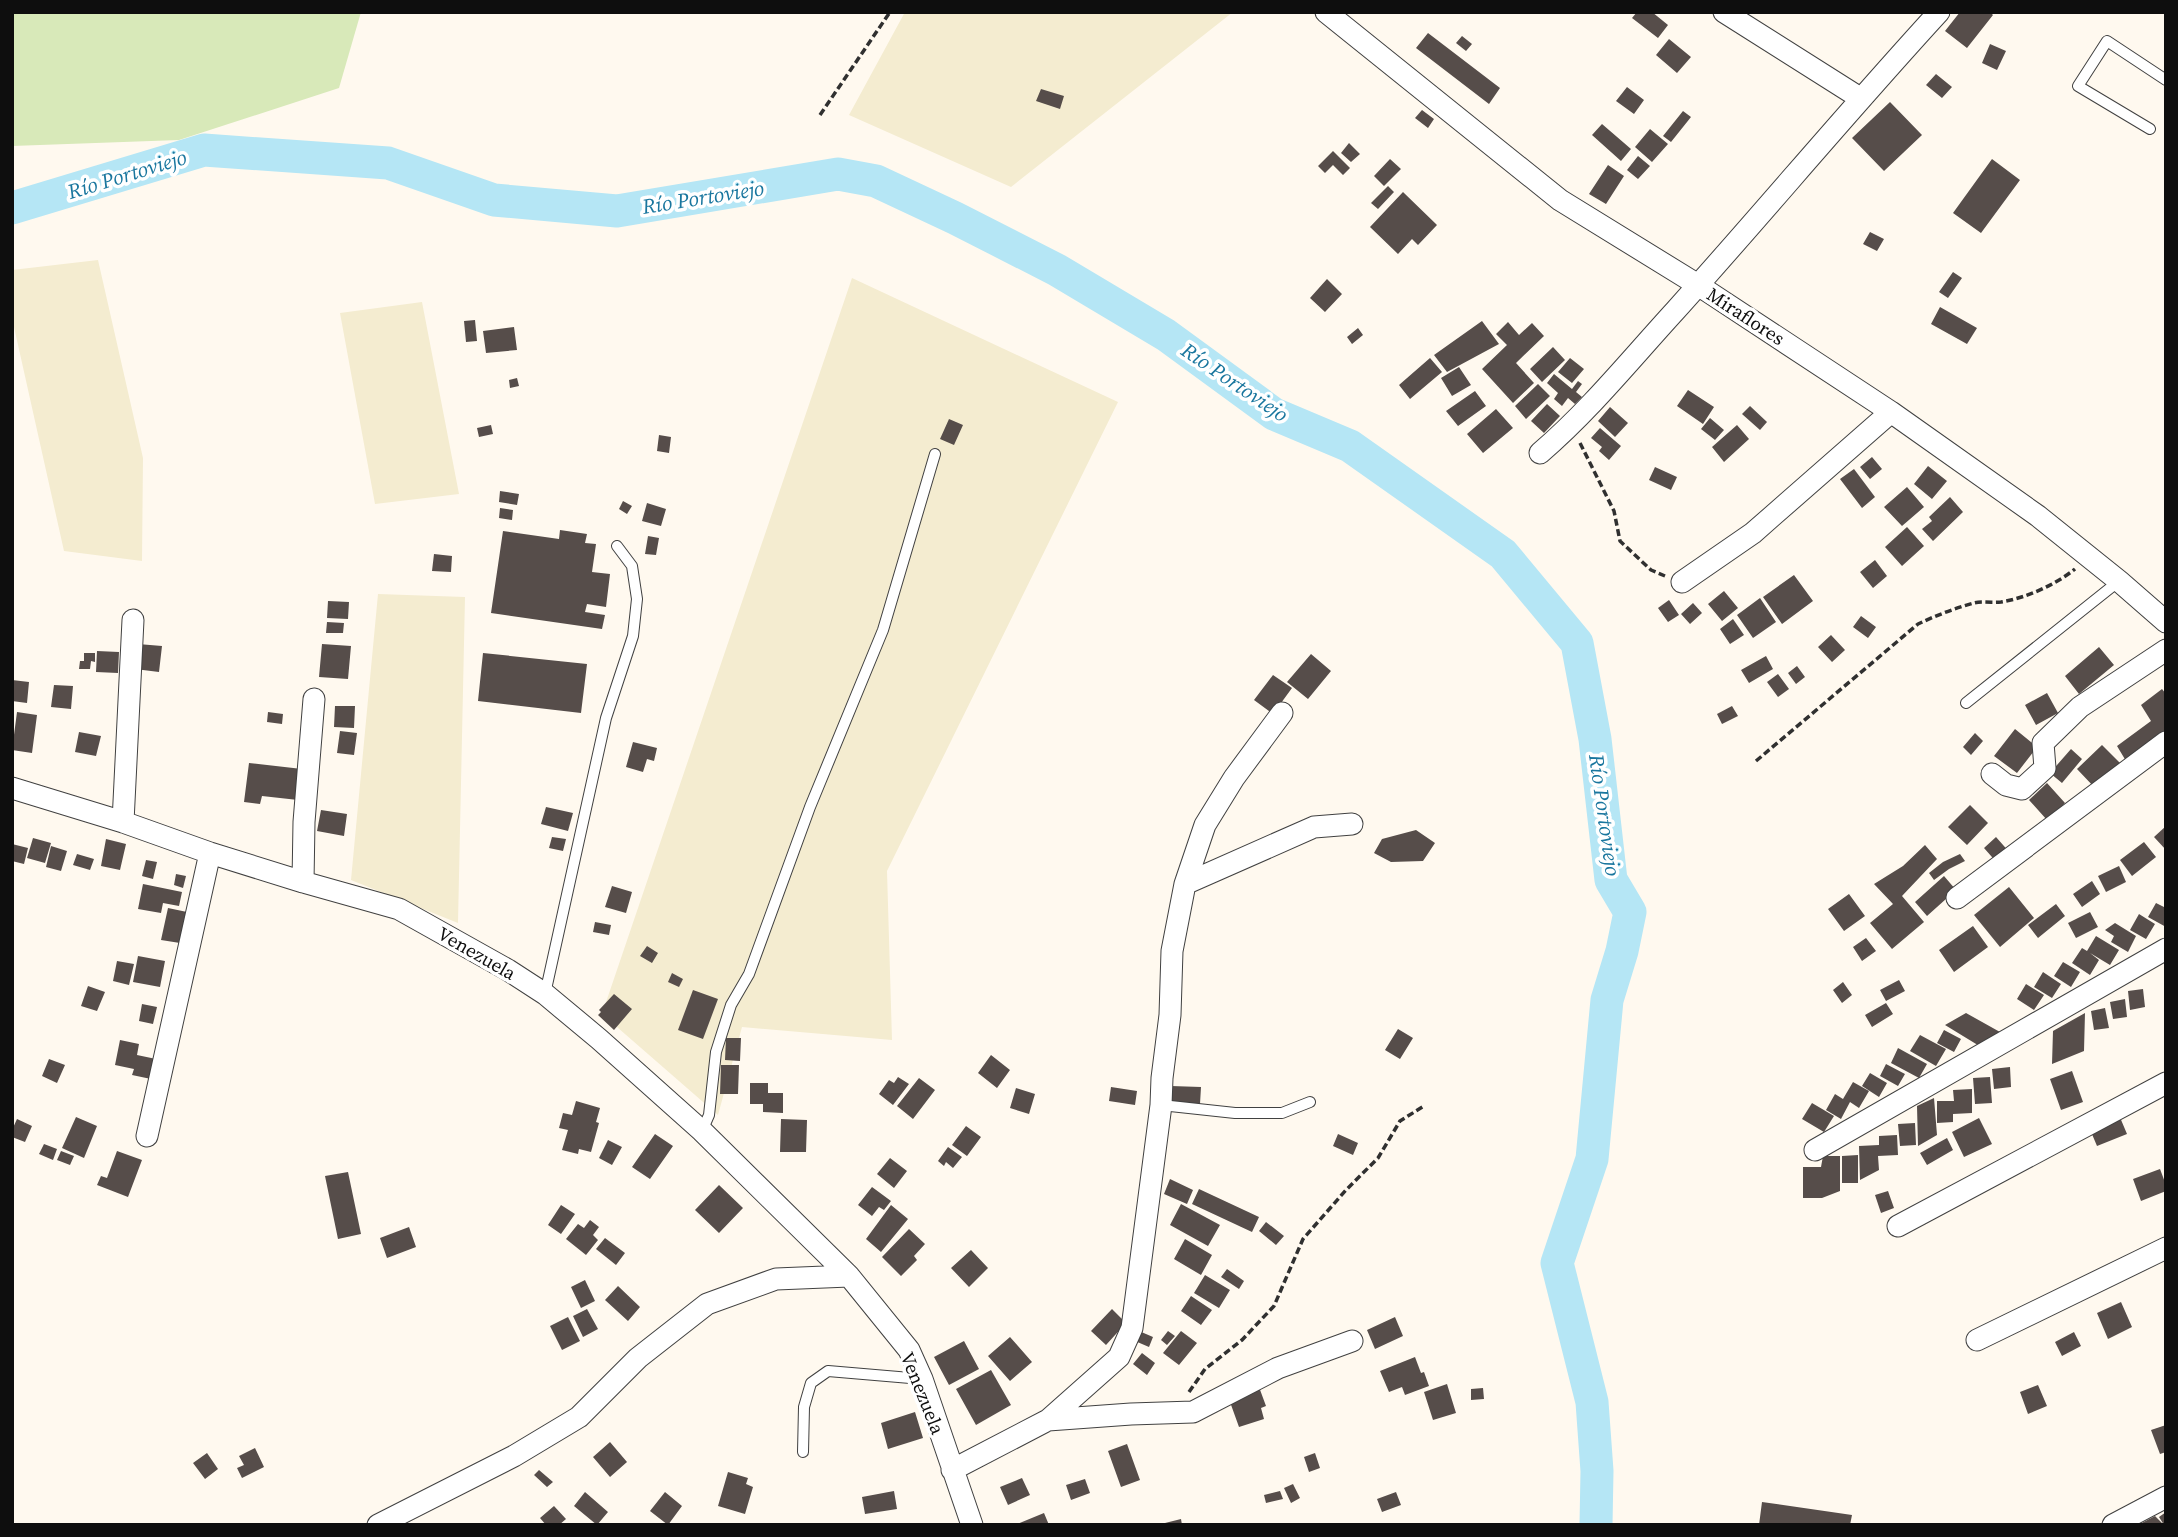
<svg xmlns="http://www.w3.org/2000/svg" width="2178" height="1537" font-family="'Source Serif 4',serif">
<style>
.farmland{fill:#f4ecd0}
.green{fill:#d8e9b9}
.lines{fill:none;stroke-linecap:round;stroke-linejoin:round}
.river{stroke:#b5e6f5;stroke-width:33}
.building{fill:#564d4a}
.lane-casing{stroke:#414141;stroke-width:12}
.street-casing{stroke:#414141;stroke-width:23}
.path{stroke:#303030;stroke-width:3.5;stroke-dasharray:7 3.5;stroke-linecap:butt}
.lane{stroke:#fff;stroke-width:10}
.street{stroke:#fff;stroke-width:21}
.labels{text-anchor:middle;dominant-baseline:central;stroke-width:7;stroke-linejoin:round;paint-order:stroke}
.street-label{font-size:19px;fill:#0e0e0e;stroke:#fff}
.water-label{font-size:21px;font-style:italic;fill:#19769e;stroke:#fff}
</style>
<rect width="100%" height="100%" fill="#fff9ef"/>
<path class="farmland" d="M905,12H1233L1011,187L849,115Z
M98,260L143,458L142,561L64,551L12,318V270Z
M852,278L1118,402L887,871L892,1040L742,1027L718,1115L602,1014Z
M422,302L459,494L375,504L340,313Z
M378,594L465,597L458,923L351,880Z"/>
<path class="green" d="M12,12H361L339,88L179,140L12,146Z"/>
<g class="lines">
<path class="river" d="M12,208L204,150L388,163L494,200L617,211L838,174L876,181L955,218L1057,270L1166,335L1274,414L1350,446L1503,554L1577,643L1595,739L1611,880L1630,912L1622,951L1607,1000L1592,1159L1557,1263L1592,1402L1597,1471L1596,1525"/>
</g>
<path class="building" d="M1637,12H1652L1668,25L1658,38L1632,18Z
M1960,12H1990L1993,15L1967,48L1945,31Z
M1428,33L1500,88L1489,104L1416,48Z
M1462,36L1472,44L1466,51L1456,43Z
M1669,39L1691,57L1677,73L1656,55Z
M1990,44L2006,51L1997,70L1982,63Z
M1936,74L1952,87L1942,98L1926,85Z
M1627,87L1644,100L1634,114L1616,101Z
M1041,89L1064,96L1060,109L1036,101Z
M1890,102L1922,135L1884,171L1852,138Z
M1422,110L1434,119L1428,128L1415,118Z
M1683,111L1691,117L1671,142L1663,136Z
M1602,124L1631,149L1621,161L1592,135Z
M1650,129L1668,144L1652,162L1635,147Z
M1349,143L1360,154L1351,162L1341,153Z
M1333,151L1350,168L1343,175L1333,165L1325,173L1318,166Z
M1638,156L1650,166L1638,179L1627,170Z
M1390,159L1401,169L1384,186L1374,176Z
M1992,159L2020,180L1981,233L1953,213Z
M1608,165L1624,176L1606,204L1589,194Z
M1388,186L1394,192L1378,209L1371,203Z
M1403,192L1437,225L1418,245L1412,239L1398,254L1370,227Z
M1870,232L1884,239L1877,251L1863,244Z
M1953,272L1962,278L1948,298L1939,292Z
M1327,279L1342,294L1325,312L1310,298Z
M1940,307L1977,328L1967,344L1931,324Z
M475,320L477,341L466,342L464,321Z
M1482,321L1499,344L1447,372L1434,355Z
M1508,322L1519,335L1532,323L1544,336L1516,363L1534,383L1513,403L1482,369L1507,345L1496,334Z
M514,327L517,350L486,353L483,331Z
M1358,328L1363,335L1352,344L1347,337Z
M1553,347L1565,360L1542,382L1530,369Z
M1430,358L1442,372L1410,399L1399,385Z
M1570,358L1584,369L1572,383L1558,372Z
M1459,367L1471,385L1452,396L1441,378Z
M1554,374L1572,389L1578,381L1582,384L1576,392L1582,397L1575,404L1568,398L1562,406L1554,399L1558,393L1547,383Z
M517,378L519,386L510,388L509,380Z
M1538,384L1550,396L1526,419L1515,406Z
M1688,390L1714,407L1703,424L1677,406Z
M1475,391L1486,406L1458,426L1446,411Z
M1547,404L1560,416L1544,433L1531,421Z
M1750,406L1767,422L1760,430L1742,414Z
M1610,407L1628,423L1615,437L1598,421Z
M1496,409L1513,428L1483,453L1467,434Z
M1710,418L1724,430L1715,440L1701,429Z
M949,419L963,425L954,445L940,439Z
M491,425L493,434L479,437L477,428Z
M1737,425L1749,439L1724,462L1712,447Z
M1600,428L1621,446L1609,460L1599,451L1602,447L1591,438Z
M659,435L671,437L669,453L657,451Z
M1872,457L1882,469L1870,479L1860,467Z
M1928,466L1947,481L1932,499L1914,484Z
M1655,467L1677,477L1671,490L1649,480Z
M1854,469L1875,497L1862,508L1840,479Z
M1907,487L1924,507L1902,526L1884,507Z
M500,491L519,494L517,505L499,502Z
M1950,497L1963,512L1933,541L1922,529L1932,521L1929,517Z
M623,501L632,506L627,514L619,509Z
M647,503L666,509L661,526L642,521Z
M500,508L513,510L512,520L499,518Z
M1907,527L1924,546L1902,566L1885,547Z
M560,530L587,534L585,543L596,544L592,572L610,574L606,607L587,604L585,612L605,615L602,629L491,613L503,531L559,539Z
M648,536L659,538L656,555L645,554Z
M434,554L452,556L451,572L432,571Z
M1875,560L1887,576L1873,588L1860,572Z
M1794,575L1813,601L1782,624L1763,597Z
M1724,591L1738,608L1722,621L1708,604Z
M1760,598L1776,622L1753,638L1737,615Z
M1669,600L1679,615L1668,622L1658,608Z
M328,601L349,602L348,619L327,618Z
M1693,603L1702,613L1690,624L1681,614Z
M1861,616L1876,627L1868,638L1853,627Z
M1733,619L1744,635L1730,644L1720,629Z
M327,622L344,623L343,633H326Z
M1831,635L1845,650L1832,662L1818,647Z
M138,644L162,646L159,672L135,669Z
M322,644L351,646L348,679L319,677Z
M2099,647L2114,665L2079,694L2065,676Z
M97,651L119,652L118,673L96,672Z
M84,653H95V662L91,661L90,669H79L80,661H84Z
M483,653L587,664L581,713L478,701Z
M1311,654L1331,671L1308,699L1287,682Z
M1766,656L1773,669L1749,683L1741,670Z
M1797,666L1805,677L1796,684L1788,673Z
M1778,674L1789,689L1778,697L1767,682Z
M1273,675L1292,688L1273,714L1254,700Z
M12,680L29,682L27,703L12,701Z
M54,685L73,686L71,709L51,707Z
M2162,689L2166,694V738L2129,766L2117,746L2151,721L2141,705Z
M2047,693L2058,713L2036,725L2025,705Z
M335,706H355L354,728L334,727Z
M1732,706L1738,716L1722,724L1717,714Z
M17,712L37,715L32,753L12,750Z
M268,712L283,714L282,724L267,722Z
M2015,729L2037,747L2017,773L1994,756Z
M340,731L357,733L354,755L337,753Z
M79,732L101,736L96,756L75,752Z
M1975,733L1983,741L1971,755L1963,747Z
M633,742L657,748L654,761L647,759L643,772L626,767Z
M2102,745L2120,763L2095,788L2077,769Z
M2071,749L2082,759L2062,783L2050,773Z
M249,763L302,769L298,800L262,796L260,804L244,802Z
M2047,783L2065,803L2047,820L2029,800Z
M1970,805L1988,823L1967,845L1948,827Z
M546,807L573,813L568,831L541,824Z
M321,810L347,814L344,836L317,831Z
M2166,826V850L2154,837Z
M1416,830L1435,843L1423,861L1391,862L1374,853L1382,839Z
M552,837L566,839L563,851L549,848Z
M1996,837L2011,854L1999,865L1984,848Z
M33,838L51,843L45,863L27,858Z
M106,839L126,844L120,870L101,866Z
M2144,842L2156,857L2132,876L2120,860Z
M12,844L28,848L24,864L12,861Z
M1925,845L1937,859L1902,896L1924,922L1892,949L1870,923L1893,904L1874,884L1903,866Z
M51,846L67,851L61,871L46,867Z
M77,854L94,859L90,870L73,865Z
M1960,854L1965,861L1949,869L1934,880L1929,873L1943,862Z
M146,860L157,862L153,879L142,876Z
M2119,866L2126,882L2106,892L2098,876Z
M176,874L186,876L183,888L174,885Z
M1944,876L1956,890L1927,916L1915,902Z
M2092,881L2100,894L2082,907L2073,894Z
M143,884L182,892L179,906L163,903L161,913L138,909Z
M612,886L632,892L626,913L605,907Z
M2009,887L2034,918L2000,947L1974,915Z
M1849,894L1865,916L1844,931L1828,909Z
M2156,903L2166,908V927L2148,917Z
M2056,904L2065,916L2038,938L2028,925Z
M168,908L187,912L180,943L161,940Z
M2090,912L2098,927L2076,938L2068,923Z
M2139,914L2155,924L2146,939L2130,930Z
M595,922L611,925L609,935L593,932Z
M2115,923L2136,936L2128,952L2111,942L2114,936L2105,930Z
M1973,926L1988,947L1954,972L1939,950Z
M2096,936L2119,950L2110,965L2090,953L2099,960L2090,975L2072,963L2082,948L2087,951Z
M1866,938L1876,951L1862,961L1853,947Z
M647,946L658,953L652,963L640,956Z
M138,956L165,961L160,987L133,982Z
M117,961L134,964L129,985L113,981Z
M2063,962L2080,972L2071,987L2054,976Z
M2043,972L2061,984L2052,998L2034,987Z
M672,973L683,979L679,987L668,982Z
M1899,980L1905,991L1886,1001L1880,990Z
M1843,982L1852,995L1842,1003L1833,990Z
M2026,984L2044,995L2034,1010L2017,999Z
M88,986L105,992L97,1011L81,1006Z
M2143,989L2145,1007L2130,1010L2128,991Z
M693,990L718,999L703,1039L678,1030Z
M614,994L632,1009L614,1030L598,1015L601,1012L599,1010Z
M2125,999L2127,1017L2113,1019L2110,1002Z
M1886,1003L1893,1014L1872,1027L1865,1015Z
M142,1004L157,1007L153,1024L139,1021Z
M2105,1008L2109,1028L2094,1030L2091,1011Z
M1966,1013L2000,1032L1981,1047L1945,1025Z
M2085,1013L2084,1051L2052,1064L2053,1031Z
M1398,1029L1413,1038L1400,1059L1385,1050Z
M1944,1030L1961,1039L1954,1052L1937,1043Z
M1920,1035L1946,1049L1936,1066L1910,1051Z
M726,1038H741L740,1061L725,1060Z
M120,1040L139,1044L137,1055L156,1059L151,1079L132,1075L134,1069L115,1065Z
M1898,1048L1927,1064L1919,1078L1891,1063Z
M991,1055L1010,1070L997,1088L978,1073Z
M49,1059L65,1065L57,1083L42,1076Z
M1886,1064L1905,1074L1898,1086L1880,1076Z
M721,1065H739L738,1094H720Z
M2010,1067L2011,1087L1994,1089L1992,1069Z
M2072,1071L2083,1102L2061,1110L2050,1079Z
M1870,1073L1887,1083L1879,1097L1862,1086Z
M898,1077L909,1084L893,1105L879,1094L889,1080L894,1083Z
M1990,1077L1992,1103L1975,1104L1973,1078Z
M919,1078L935,1090L913,1119L897,1106Z
M1853,1082L1869,1091L1859,1108L1850,1102L1841,1119L1826,1110L1835,1094L1843,1099Z
M750,1083H768V1093H783V1113L763,1112V1104H750Z
M1171,1086L1201,1087L1200,1104L1170,1102Z
M1111,1087L1137,1091L1135,1105L1109,1101Z
M1016,1088L1035,1094L1029,1114L1010,1108Z
M1972,1089V1113L1953,1114V1122L1937,1123V1101H1954L1953,1090Z
M1934,1098L1937,1135L1918,1146L1917,1106Z
M576,1101L600,1108L596,1122L599,1123L591,1152L579,1149L578,1154L562,1150L568,1130L559,1128L563,1113L572,1115Z
M1812,1103L1834,1116L1824,1132L1802,1119Z
M2119,1115L2127,1134L2097,1146L2089,1127Z
M76,1117L97,1126L84,1158L62,1148Z
M1979,1118L1992,1144L1964,1157L1952,1132Z
M17,1119L32,1126L25,1142L12,1137V1130Z
M781,1119L807,1120L806,1152H780Z
M1915,1123L1916,1145L1900,1146L1898,1124Z
M966,1126L981,1137L967,1156L952,1145Z
M655,1134L673,1146L650,1179L632,1167Z
M1338,1134L1358,1143L1353,1155L1333,1146Z
M1897,1135L1898,1155L1878,1156L1879,1170L1860,1180L1859,1146L1879,1145V1136Z
M1947,1138L1953,1150L1927,1165L1920,1153Z
M608,1140L622,1147L612,1165L599,1158Z
M44,1144L57,1149L53,1160L39,1154Z
M948,1147L962,1157L953,1168L946,1162L944,1166L938,1161Z
M61,1151L74,1156L70,1165L57,1160Z
M117,1151L142,1160L128,1197L97,1185L101,1176L107,1178Z
M1858,1155V1183H1842V1156Z
M1823,1156H1840V1191L1822,1198H1803V1167H1821Z
M890,1158L907,1171L894,1188L877,1174Z
M2160,1169L2166,1185V1191L2141,1201L2133,1179Z
M348,1172L361,1234L338,1239L325,1176Z
M1170,1179L1193,1190L1187,1204L1164,1194Z
M719,1185L743,1208L719,1233L695,1210Z
M872,1187L891,1201L884,1210L879,1207L872,1216L858,1205Z
M1199,1189L1259,1217L1252,1232L1192,1204Z
M1888,1191L1894,1208L1881,1213L1875,1195Z
M1181,1204L1220,1225L1208,1246L1170,1225Z
M561,1205L575,1214L561,1234L548,1225Z
M891,1205L908,1219L881,1252L866,1239Z
M590,1220L599,1227L593,1235L598,1240L586,1255L566,1239L578,1224L584,1228Z
M1266,1222L1284,1236L1276,1245L1259,1231Z
M409,1227L416,1247L387,1258L380,1238Z
M909,1229L925,1244L914,1256L917,1260L901,1276L882,1257Z
M605,1238L625,1253L616,1265L596,1249Z
M1185,1239L1212,1255L1201,1275L1174,1259Z
M971,1250L988,1268L969,1287L951,1268Z
M1227,1269L1244,1281L1239,1289L1221,1277Z
M1205,1275L1230,1290L1219,1308L1194,1293Z
M585,1280L595,1301L581,1308L571,1287Z
M618,1286L640,1307L628,1321L605,1300Z
M1191,1296L1212,1310L1201,1325L1181,1311Z
M2121,1302L2132,1327L2108,1339L2097,1313Z
M587,1309L598,1329L583,1337L573,1316Z
M1112,1309L1126,1323L1106,1345L1091,1331Z
M568,1317L580,1341L562,1350L550,1326Z
M1395,1317L1403,1336L1375,1349L1367,1330Z
M1139,1331L1153,1337L1149,1347L1135,1341Z
M1168,1331L1175,1336L1167,1345L1161,1340Z
M1181,1331L1197,1343L1179,1365L1163,1353Z
M2074,1332L2081,1346L2062,1356L2055,1342Z
M1010,1337L1032,1362L1010,1381L988,1356Z
M964,1341L979,1369L949,1385L934,1357Z
M1142,1353L1155,1363L1147,1375L1133,1364Z
M1415,1357L1421,1373L1424,1372L1429,1386L1405,1395L1402,1387L1389,1392L1380,1371Z
M991,1370L1011,1405L976,1425L956,1389Z
M1447,1384L1456,1413L1433,1420L1424,1392Z
M2038,1385L2047,1406L2028,1414L2020,1392Z
M1259,1387L1266,1406L1261,1408L1264,1419L1239,1427L1230,1402L1245,1397L1244,1392Z
M1483,1388L1484,1399L1471,1400V1389Z
M915,1412L923,1438L888,1449L881,1423Z
M2166,1425V1452L2160,1454L2151,1430Z
M610,1442L627,1462L610,1477L593,1457Z
M1127,1444L1140,1480L1121,1487L1108,1451Z
M255,1448L264,1467L242,1478L237,1468L244,1465L239,1456Z
M207,1453L218,1469L205,1479L193,1463Z
M1315,1453L1320,1468L1309,1472L1304,1457Z
M539,1470L553,1482L547,1487L534,1475Z
M728,1472L748,1478L746,1484L753,1487L745,1514L718,1506Z
M1022,1478L1030,1495L1008,1505L1000,1487Z
M1085,1479L1090,1493L1071,1500L1066,1485Z
M1293,1484L1300,1498L1291,1503L1284,1488Z
M894,1491L897,1509L865,1514L862,1497Z
M1280,1491L1283,1499L1266,1503L1264,1495Z
M585,1492L608,1512L597,1525L574,1506Z
M665,1492L682,1506L668,1525L650,1511Z
M1396,1492L1401,1505L1382,1512L1377,1499Z
M1762,1502L1852,1515L1850,1525H1759Z
M554,1506L566,1519L559,1525H546L540,1518Z
M2166,1512V1525H2164L2159,1517Z
M1044,1513L1049,1525H1015Z
M2155,1516L2164,1525H2138Z
M1181,1519L1182,1525H1161V1524Z"/>
<g class="lines">
<g class="lane-casing">
<path id="lane" d="M2150,129L2078,86L2107,41L2166,80
M1966,703L2119,581
M545,994L606,718L633,636L637,599L632,566L617,546
M1161,1105L1235,1113H1282L1310,1102
M702,1131L709,1115L716,1052L731,1005L749,974L810,807L883,630L935,454
M803,1452L804,1407L811,1383L828,1371L922,1379"/>
</g>
<g class="street-casing">
<path id="street" d="M1326,12L1560,200L1698,285L1891,412L2038,516L2119,581L2166,622
M1724,12L1860,98
M1540,453C1590,410 1631,359 1675,311C1764,212 1849,110 1939,12
M1682,582L1753,533L1891,412
M1992,774L2006,785L2022,789L2045,768L2043,743L2080,707L2166,650
M12,788L123,822L210,853L303,882L399,909L508,970L545,994L599,1039L702,1131L849,1276L909,1350L922,1379L972,1525
M123,822L133,620
M303,882L304,822L314,699
M1185,884L1314,827L1352,824
M1957,898L2166,742
M147,1136L210,853
M1815,1150L2166,949
M1898,1226L2166,1083
M1977,1340L2166,1248
M1048,1420L1131,1414L1193,1412L1278,1368L1352,1341
M952,1470L1048,1420L1119,1357L1132,1328L1161,1105L1162,1078L1170,1015L1172,951L1185,884L1205,825L1234,778L1282,713
M378,1525L514,1456L579,1417L638,1358L707,1304L776,1279L849,1276
M2113,1525L2166,1497"/>
</g>
<path class="path" d="M820,115L890,12
M1580,443L1614,511L1620,541L1651,570L1665,576
M1756,761L1918,624C1935,616 1955,608 1974,603C1982,601 1992,603 2001,602C2026,598 2055,585 2075,569
M1189,1392L1205,1369L1242,1340L1274,1306L1303,1239L1346,1190L1378,1158L1400,1121L1424,1106"/>
<use href="#lane" class="lane"/>
<use href="#street" class="street"/>
</g>
<g class="labels">
<g class="street-label">
<text transform="translate(1746 316) rotate(33)">Miraflores</text>
<text transform="translate(477 953) rotate(30)">Venezuela</text>
<text transform="translate(923 1393) rotate(68)">Venezuela</text>
</g>
<g class="water-label">
<text transform="translate(127 174) rotate(-17)">Río Portoviejo</text>
<text transform="translate(703 197) rotate(-9)">Río Portoviejo</text>
<text transform="translate(1235 382) rotate(34)">Río Portoviejo</text>
<text transform="translate(1605 815) rotate(82)">Río Portoviejo</text>
</g>
</g>
<rect width="2178" height="1537" fill="none" stroke="#0e0e0e" stroke-width="28"/>
</svg>
